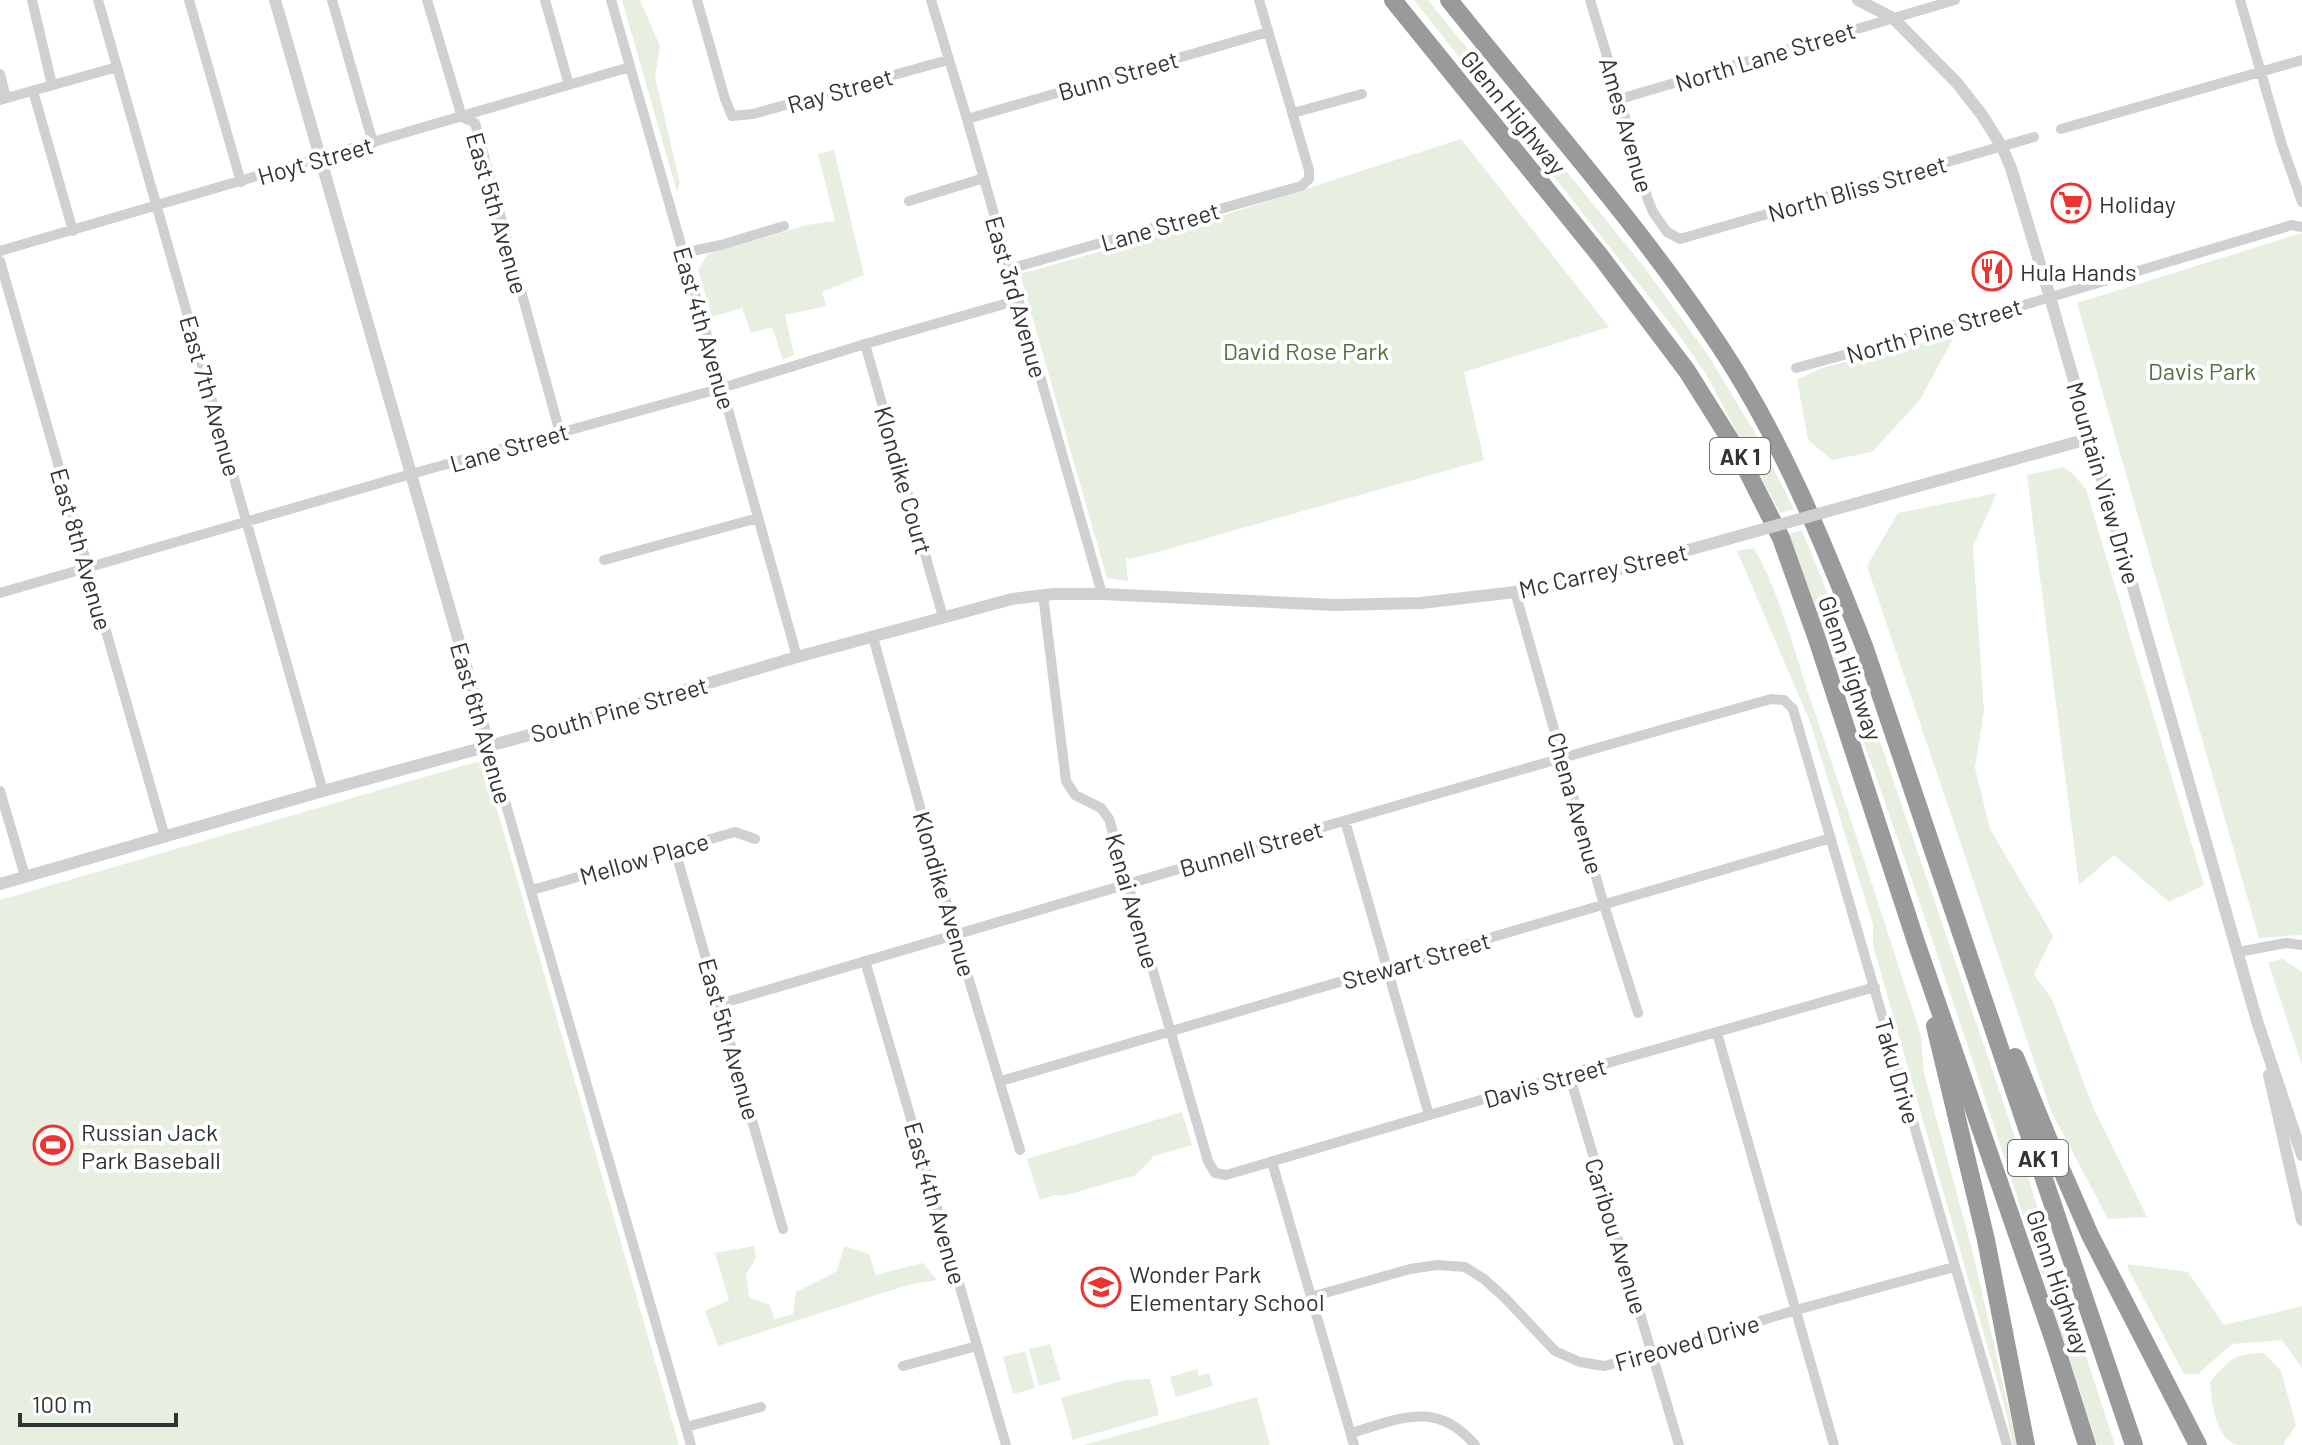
<svg xmlns="http://www.w3.org/2000/svg" width="2302" height="1445" font-family="Barlow,sans-serif">
<style>
.green{fill:#e7efe1}
.lines{fill:none;stroke-linecap:round;stroke-linejoin:round}
.minor{stroke:#d0d0d0;stroke-width:10}
.tertiary{stroke:#d0d0d0;stroke-width:12}
.motorway{stroke:#9a9a9a;stroke-width:18}
.tertiary-bridge{stroke:#d0d0d0;stroke-width:12}
.labels{text-anchor:middle;dominant-baseline:central;stroke-width:8;stroke-linejoin:round;paint-order:stroke}
.shield{fill:#fff;stroke:#707070;stroke-width:2}
.shield-label{font-size:22px;font-weight:bold;fill:#333}
.street-label{font-size:24px;fill:#333;stroke:#fff}
.poi-label{font-size:24px;fill:#333;stroke:#fff;text-anchor:start}
.park-label{font-size:24px;fill:#51713d;stroke:#fff}
</style>
<rect width="100%" height="100%" fill="#fff"/>
<path class="green" d="M622,0H640L660,46L655,77L680,183L677,192Z
M1414,0H1428L1644,267L1708,355L1755,433L1794,509L1780,513L1706,374L1676,331Z
M1461,139L1609,327L1464,372L1484,460L1172,548L1130,559L1126,558L1128,581L1107,578L1020,274L1184,228Z
M834,150L864,275L822,292L826,306L785,315L794,355L783,360L772,327L751,333L742,308L712,317L698,270L708,254L807,225L835,221L818,154Z
M2302,233V935L2259,938L2077,303Z
M1955,335L1920,400L1872,452L1832,460L1808,440L1797,379L1825,367Z
M2063,467L2072,473L2086,489L2204,885L2169,902L2114,855L2079,885L2027,475Z
M1997,493L1973,546L1984,711L1975,768L1990,829L2053,936L2034,975L2052,999L2093,1107L2147,1217L2108,1219L2051,1111L1867,566L1898,513Z
M1802,530L1838,619L2005,1107L2115,1445H2097C1999,1140 1902,834 1787,535Z
M1754,548C1781,595 1795,655 1813,707C1850,816 1886,926 1921,1036L1924,1073L1973,1253L2017,1445H2013L2005,1408L1873,945V924L1810,722L1737,551Z
M483,760L679,1445H0V900Z
M2283,959L2302,972V1065L2268,962Z
M1182,1112L1192,1145L1154,1156L1136,1175L1063,1196L1054,1195L1040,1200L1027,1159Z
M754,1246L756,1258L746,1274L749,1297L770,1305L774,1319L793,1314L796,1292L837,1271L844,1246L869,1254L876,1275L923,1263L937,1280L908,1285L718,1346L705,1311L729,1300L715,1253Z
M2127,1264L2188,1272L2224,1325L2302,1306V1368L2282,1340L2232,1344L2198,1374H2184L2129,1271Z
M1050,1344L1061,1380L1039,1386L1029,1349Z
M1025,1351L1035,1388L1013,1394L1003,1357Z
M2264,1353L2281,1371L2296,1425L2283,1445C2271,1445 2248,1445 2237,1445C2214,1437 2212,1402 2210,1382C2230,1359 2233,1354 2264,1353Z
M1197,1369L1199,1376L1209,1373L1213,1386L1176,1397L1170,1377Z
M1150,1379L1159,1415L1073,1440L1061,1398L1125,1380Z
M1257,1397L1270,1445H1083Z"/>
<g class="lines">
<path class="minor" d="M32,0L52,85
M98,0L323,791
M189,0L241,182
M332,0L373,143
M427,0L462,117L475,123L560,433
M545,0L569,85
M611,0L722,388L797,657
M697,0L725,99L732,116L753,114L948,60
M931,0L967,119L1102,594
M1590,0L1620,99L1648,200L1653,212L1667,232L1680,239L2034,137
M2240,0L2282,145L2302,202
M0,74L6,98
M33,91L73,231
M1620,99L1955,0
M0,100L117,67
M1293,113L1362,94
M967,119L1268,32
M2061,129L2302,60
M909,201L984,178
M0,251L630,67
M683,253L721,245L784,226
M0,261L165,837
M1009,269L1301,186L1309,179V170L1259,0
M865,344L943,617
M1796,368L2004,311L2292,225L2302,227
M604,560L758,518
M1515,592L1604,905L1638,1013
M0,593L411,474L722,388L865,344L1018,300
M1043,595L1066,781L1075,795L1101,808L1109,819L1208,1161L1215,1173L1226,1175L1569,1074L1875,987
M873,637L955,933L1020,1150
M489,746L691,1445
M0,791L25,876
M1345,821L1429,1115
M675,850L783,1229
M532,890L735,832L755,839
M2238,952L2286,943L2302,945
M865,961L1006,1445
M720,1004C1070,901 1420,797 1771,699L1784,700L1793,709L2007,1445
M1717,1033L1834,1445
M1569,1074L1679,1445
M1001,1081L1831,838
M1272,1162L1354,1445
M1311,1297L1410,1269L1437,1265L1465,1267L1484,1279L1506,1299L1555,1351L1580,1362L1604,1366L1652,1354L1796,1310L1954,1267
M903,1366L977,1346
M686,1427L761,1407
M1351,1433C1400,1419 1436,1399 1475,1445"/>
<path class="tertiary" d="M275,0L489,746
M1858,0L1893,18L1957,83L1982,115L2002,147L2011,168L2050,297L2257,1021L2302,1155
M1854,504L2091,438
M0,884L323,791L559,727L797,657L1012,599L1053,594H1102L1335,605L1421,603L1515,592L1598,575L1728,539
M2269,1075L2302,1220"/>
<path class="motorway" d="M1393,0L1601,257L1687,371L1736,449L1781,538L1817,639L1917,945L2053,1338L2087,1445
M1449,0C1540,114 1638,223 1719,345C1781,438 1823,542 1864,646L2134,1445
M1935,1026L1986,1240L2026,1445
M2015,1057L2052,1148L2090,1235L2198,1445"/>
<path class="tertiary-bridge" d="M1728,539L1854,504"/>
</g>
<defs>
<g id="supermarket-ring" transform="scale(2)"><circle r="9.5" fill="#fff" stroke="#ed3431" stroke-width="1.5"/><path d="M-6-5.5h2.5l.6 2H6L4.5 2H-2.5L-4.4-4H-6ZM-1.5 3.2a1.3 1.3 0 1 0 .1 0ZM3 3.2a1.3 1.3 0 1 0 .1 0Z" fill="#ed3431"/></g>
<g id="restaurant-ring" transform="scale(2)"><circle r="9.5" fill="#fff" stroke="#ed3431" stroke-width="1.5"/><path d="M-5-6h1v4h1v-4h1v4h1v-4h1v5L-1.5 .5V6h-2V.5L-5-1ZM5-6V6H3V1.5H1.5Q1.5-4 5-6Z" fill="#ed3431"/></g>
<g id="stadium-ring" transform="scale(2)"><circle r="9.5" fill="#fff" stroke="#ed3431" stroke-width="1.5"/><path d="M0-5a6.5 5 0 1 0 0 10a6.5 5 0 1 0 0-10ZM-3.5-1.8h7v3.6h-7Z" fill="#ed3431"/></g>
<g id="school-ring" transform="scale(2)"><circle r="9.5" fill="#fff" stroke="#ed3431" stroke-width="1.5"/><path d="M0-5L7-2L0 1L-7-2ZM-4 1L0 2.5L4 1V4Q0 6-4 4Z" fill="#ed3431"/></g>
</defs>
<g fill-rule="evenodd">
<use href="#supermarket-ring" x="2071" y="203"/>
<use href="#restaurant-ring" x="1992" y="271"/>
<use href="#stadium-ring" x="53" y="1145"/>
<use href="#school-ring" x="1101" y="1287"/>
</g>
<g class="labels">
<g class="shield">
<rect x="1710" y="438" width="60" height="36" rx="6"/>
<rect x="2008" y="1140" width="60" height="36" rx="6"/>
</g>
<g class="shield-label">
<text x="1740" y="456">AK 1</text>
<text x="2038" y="1158">AK 1</text>
</g>
<g class="street-label">
<text transform="translate(1765 56) rotate(-17)">North Lane Street</text>
<text transform="translate(1118 75) rotate(-16)">Bunn Street</text>
<text transform="translate(840 90) rotate(-16)">Ray Street</text>
<text transform="translate(1514 112) rotate(51)">Glenn Highway</text>
<text transform="translate(1627 125) rotate(74)">Ames Avenue</text>
<text transform="translate(315 160) rotate(-16)">Hoyt Street</text>
<text transform="translate(1857 188) rotate(-16)">North Bliss Street</text>
<text transform="translate(498 213) rotate(74)">East 5th Avenue</text>
<text transform="translate(1160 226) rotate(-16)">Lane Street</text>
<text transform="translate(1017 297) rotate(74)">East 3rd Avenue</text>
<text transform="translate(705 328) rotate(74)">East 4th Avenue</text>
<text transform="translate(1934 330) rotate(-16)">North Pine Street</text>
<text transform="translate(211 396) rotate(74)">East 7th Avenue</text>
<text transform="translate(509 447) rotate(-16)">Lane Street</text>
<text transform="translate(904 480) rotate(74)">Klondike Court</text>
<text transform="translate(2104 483) rotate(74)">Mountain View Drive</text>
<text transform="translate(82 549) rotate(74)">East 8th Avenue</text>
<text transform="translate(1603 570) rotate(-13)">Mc Carrey Street</text>
<text transform="translate(1851 668) rotate(71)">Glenn Highway</text>
<text transform="translate(619 709) rotate(-16)">South Pine Street</text>
<text transform="translate(482 723) rotate(74)">East 6th Avenue</text>
<text transform="translate(1576 803) rotate(74)">Chena Avenue</text>
<text transform="translate(1251 848) rotate(-16)">Bunnell Street</text>
<text transform="translate(644 858) rotate(-16)">Mellow Place</text>
<text transform="translate(945 894) rotate(74)">Klondike Avenue</text>
<text transform="translate(1133 901) rotate(74)">Kenai Avenue</text>
<text transform="translate(1416 960) rotate(-16)">Stewart Street</text>
<text transform="translate(730 1039) rotate(74)">East 5th Avenue</text>
<text transform="translate(1898 1071) rotate(74)">Taku Drive</text>
<text transform="translate(1545 1082) rotate(-16)">Davis Street</text>
<text transform="translate(936 1203) rotate(74)">East 4th Avenue</text>
<text transform="translate(1617 1236) rotate(73)">Caribou Avenue</text>
<text transform="translate(2059 1282) rotate(71)">Glenn Highway</text>
<text transform="translate(1687 1342) rotate(-16)">Fireoved Drive</text>
</g>
<g class="poi-label">
<text x="2099" y="203">Holiday</text>
<text x="2020" y="271">Hula Hands</text>
<text x="81" y="1131">Russian Jack<tspan x="81" dy="28">Park Baseball</tspan></text>
<text x="1129" y="1273">Wonder Park<tspan x="1129" dy="28">Elementary School</tspan></text>
</g>
<g class="park-label">
<text x="1306" y="350">David Rose Park</text>
<text x="2202" y="370">Davis Park</text>
</g>
</g>
<path d="M20 1413v12h156v-12" fill="none" stroke="#333333" stroke-width="4"/>
<text x="32" y="1413" font-size="24" fill="#333333" stroke="#ffffff" stroke-width="6" paint-order="stroke">100 m</text>
</svg>
